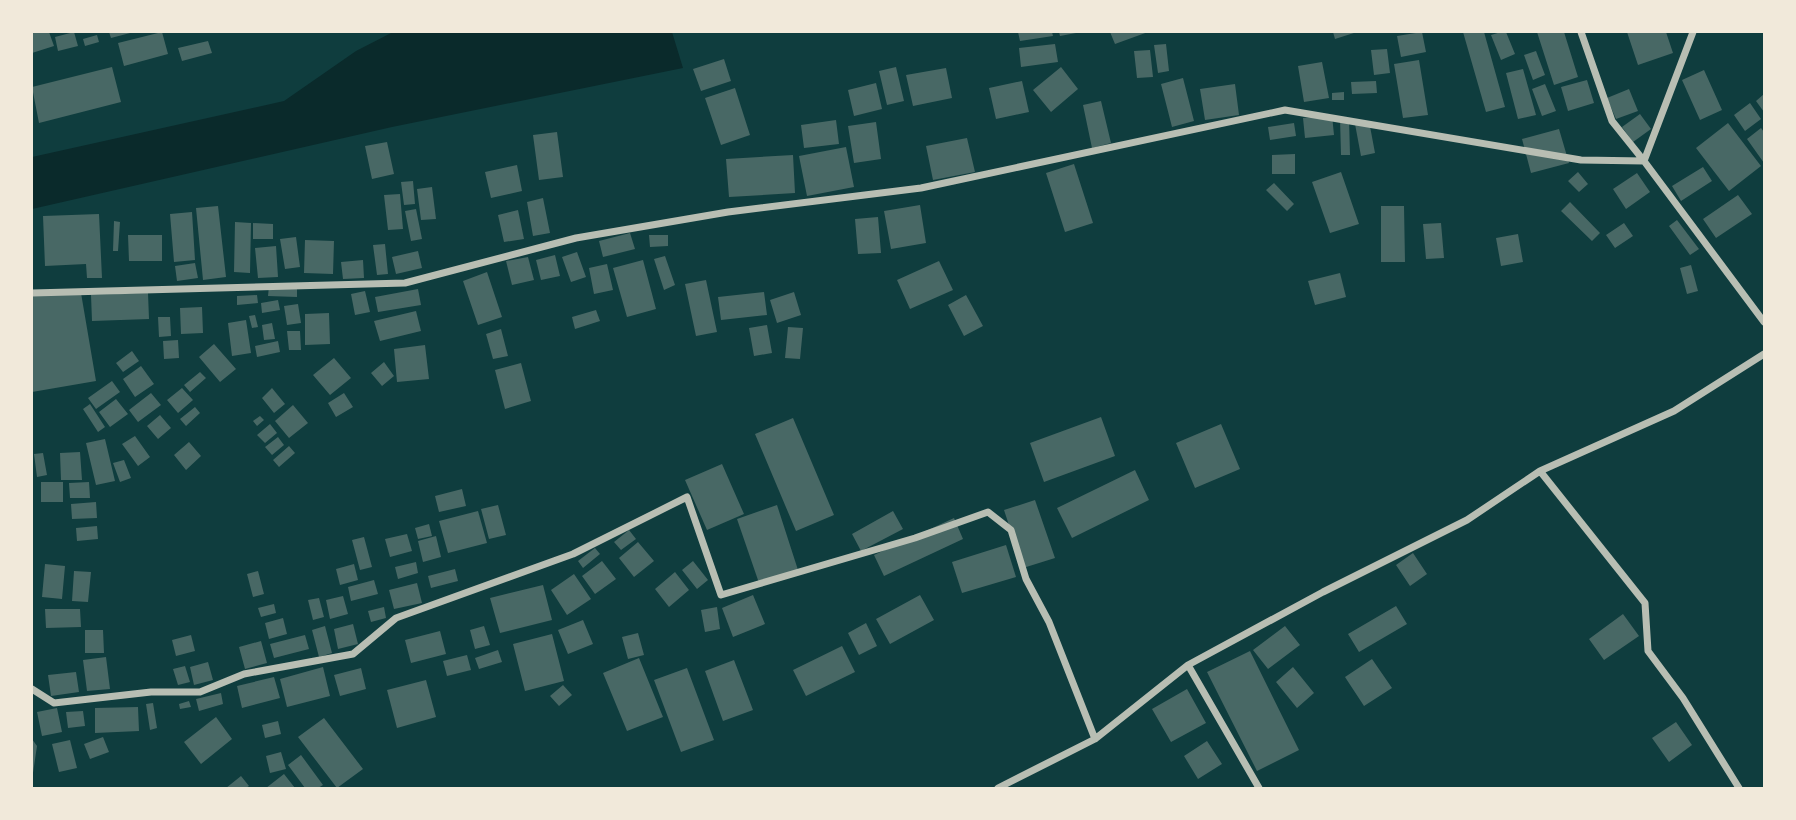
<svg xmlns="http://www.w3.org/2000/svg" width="1796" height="820" font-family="Arial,sans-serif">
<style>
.water{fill:#0a2a2b}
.building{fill:#486865}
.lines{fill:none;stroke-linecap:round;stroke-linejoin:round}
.minor{stroke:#b8beb3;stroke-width:7}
</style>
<rect width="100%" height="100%" fill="#0f3d3e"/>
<path class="water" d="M393,32H672L683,68L392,127L32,209V157L284,101L356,51Z"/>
<path class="building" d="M32,32H49L54,46L32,53Z
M74,32L78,46L58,51L55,37Z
M109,32H134L111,38Z
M162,32L168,54L124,66L118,43Z
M1018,32H1052L1053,36L1020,41Z
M1059,32H1076V33L1060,36Z
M1110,32H1148L1115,44Z
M1333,32H1357L1335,39Z
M1422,32L1426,52L1401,57L1397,36Z
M1463,32H1484L1505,107L1486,112Z
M1501,32H1506L1515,54L1501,60L1491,35Z
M1537,32H1564L1578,77L1554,85Z
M1627,32H1666L1673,53L1638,65Z
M97,35L99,42L85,46L83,39Z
M208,41L212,53L182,61L178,48Z
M1055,44L1058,62L1021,67L1019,48Z
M1166,44L1169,71L1158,73L1154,45Z
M1387,49L1390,73L1374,75L1371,50Z
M1150,50L1153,77L1137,78L1134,51Z
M1536,51L1545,75L1533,80L1524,55Z
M724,59L731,81L701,91L693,69Z
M1419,60L1428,115L1403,118L1394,64Z
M1322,62L1329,98L1304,102L1298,66Z
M112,67L121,102L39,123L32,87Z
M896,67L904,101L887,105L879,71Z
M1061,67L1078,89L1051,112L1033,90Z
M946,68L952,98L913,106L906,75Z
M1523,69L1536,115L1518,119L1506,73Z
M1704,70L1722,110L1700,120L1682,80Z
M1183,78L1194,121L1172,127L1161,84Z
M1587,80L1594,103L1568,111L1561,87Z
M1022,81L1029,112L996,119L989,88Z
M1376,81L1377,93L1352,94L1351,82Z
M876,83L882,109L854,116L848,90Z
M1235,84L1239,115L1205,120L1200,89Z
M1545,84L1556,111L1542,116L1532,89Z
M735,88L750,135L721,145L705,98Z
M1629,89L1638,111L1616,119L1607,98Z
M1344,92V100H1332V93Z
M1764,94V112L1756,101Z
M1101,101L1111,143L1092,148L1083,105Z
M1750,103L1761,119L1745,131L1734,115Z
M1640,114L1651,129L1633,142L1622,127Z
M1332,115L1334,135L1305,138L1303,118Z
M1340,118H1349L1350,155H1341Z
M836,120L839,144L804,148L801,125Z
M1369,121L1375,153L1361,156L1355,124Z
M876,122L881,159L854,163L848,126Z
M1294,123L1296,136L1270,140L1268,127Z
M1728,123L1761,166L1729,191L1696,148Z
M1761,128L1764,132V163L1747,139Z
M1559,129L1569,163L1531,173L1522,139Z
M557,132L563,177L539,180L533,135Z
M967,138L975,172L933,180L926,146Z
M387,142L394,174L372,179L365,146Z
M846,147L854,187L807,196L799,156Z
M1295,154V174H1272V155Z
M793,155L795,193L729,197L726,159Z
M1074,164L1093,223L1065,232L1046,173Z
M517,165L522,191L491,198L485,172Z
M1703,167L1712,181L1681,201L1672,186Z
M1341,172L1359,224L1330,233L1312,182Z
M1578,172L1588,184L1579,192L1568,181Z
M1637,173L1650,192L1626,209L1613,189Z
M413,181L415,204L404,205L401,182Z
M1274,183L1294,204L1287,211L1266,190Z
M432,187L436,219L421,220L417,189Z
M400,194L403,229L388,230L384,195Z
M1738,195L1752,214L1716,238L1703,219Z
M543,198L550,233L533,236L527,202Z
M1570,202L1600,233L1592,241L1561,211Z
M920,205L926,243L891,249L884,211Z
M218,206L226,277L203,280L196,208Z
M1381,206H1404L1405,262H1381Z
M416,209L422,239L411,241L405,211Z
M518,210L524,239L504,242L498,215Z
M192,212L195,260L174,262L170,214Z
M99,214L102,278H87L86,264L45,266L43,216Z
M878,217L881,253L858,254L855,219Z
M1677,220L1699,249L1690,255L1669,226Z
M114,221L120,222L118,251H113Z
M235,222L251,223L250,273L234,272Z
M253,223L273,224V239H253Z
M1441,223L1444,258L1426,259L1423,224Z
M1624,223L1633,236L1615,248L1606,235Z
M630,233L635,249L603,257L599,241Z
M1518,234L1523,262L1501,266L1496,238Z
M128,235H162V261H129Z
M649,235H668V246L650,247Z
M296,237L300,267L285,269L280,239Z
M305,240L334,241L333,274L304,273Z
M385,244L388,274L377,275L373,245Z
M276,246L278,277L258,278L255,248Z
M418,251L422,268L396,274L392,257Z
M577,252L586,277L571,282L562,257Z
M555,255L560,276L541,280L536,260Z
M665,256L675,285L664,290L654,259Z
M528,257L534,280L512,285L506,261Z
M363,260L364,278L343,279L341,262Z
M643,260L656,309L627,317L613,268Z
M939,261L953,290L910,309L897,280Z
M195,263L198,278L177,281L175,266Z
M607,264L613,290L594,294L589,268Z
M1691,265L1698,291L1687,294L1680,268Z
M487,272L502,317L478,325L463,281Z
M1340,273L1346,297L1315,305L1308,281Z
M706,280L717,332L696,336L685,284Z
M269,286L297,287V297L268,296Z
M418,289L421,305L378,312L375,297Z
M365,291L370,312L355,315L351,294Z
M764,292L767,315L721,320L718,297Z
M794,292L801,315L777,323L770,300Z
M81,293L96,381L32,392V294Z
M148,293L149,319L92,321L91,295Z
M257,295L258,303L237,305V296Z
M966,295L983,326L964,336L948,305Z
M278,300L280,310L262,313L261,303Z
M298,304L301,323L287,325L284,306Z
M202,307L203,333L181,334L180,308Z
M596,310L600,321L575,329L572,317Z
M416,311L421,331L380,341L374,321Z
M329,313L330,344L305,345V314Z
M255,315L258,327L252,328L249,316Z
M158,317H170L171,336L159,337Z
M246,320L251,353L232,356L228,323Z
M272,323L275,339L264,340L262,325Z
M767,325L772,353L754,356L749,328Z
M788,327L803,328L800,359L785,358Z
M501,329L508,356L493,359L486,334Z
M287,331H300L301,350H289Z
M178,340L179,358L164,359L163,341Z
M278,341L280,352L257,357L255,346Z
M214,344L236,369L220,382L199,357Z
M425,345L429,379L397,382L394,349Z
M132,351L139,361L123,372L116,363Z
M334,358L351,378L330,395L313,375Z
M384,362L394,376L382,386L371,373Z
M521,363L531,401L505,409L495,370Z
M141,366L154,384L135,397L123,379Z
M200,372L206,378L190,392L184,385Z
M112,381L120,392L96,409L88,398Z
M182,388L193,400L178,413L167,400Z
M272,388L285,404L274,413L262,398Z
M151,393L161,405L138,422L129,410Z
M344,393L353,407L336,417L328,403Z
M116,399L128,414L110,427L99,412Z
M90,404L105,427L98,432L83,409Z
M293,405L308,423L289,438L275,421Z
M195,407L200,413L186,426L180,419Z
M160,415L171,428L158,439L147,426Z
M260,416L264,420L257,426L253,421Z
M1101,417L1115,456L1044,482L1030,443Z
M793,418L834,515L796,531L755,434Z
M270,424L277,433L265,443L257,435Z
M1221,424L1240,469L1195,488L1176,443Z
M135,436L150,457L138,466L122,444Z
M278,437L284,445L272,455L265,447Z
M105,439L115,481L96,485L86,443Z
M189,442L201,456L186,470L174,455Z
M289,446L295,453L279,467L273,460Z
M80,452L82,480H61L60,453Z
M43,453L47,475L37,477L34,454Z
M124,460L131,478L120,482L113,463Z
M722,464L744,514L707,530L685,480Z
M1135,470L1149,500L1072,538L1057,508Z
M41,482H63V502H41Z
M89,482L90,498H70L69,483Z
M462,489L466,506L439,512L435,496Z
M1035,500L1055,558L1023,568L1004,510Z
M96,502L97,518L72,519L71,504Z
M498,505L506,535L489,539L481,509Z
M777,505L798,570L759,583L737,519Z
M478,511L487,543L448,553L439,521Z
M893,511L903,529L861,551L852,534Z
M954,518L963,539L884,576L874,555Z
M429,524L432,536L418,539L415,528Z
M97,526L98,539L77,541L76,528Z
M629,530L636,539L621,550L614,542Z
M407,534L412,551L390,557L385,539Z
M436,536L441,557L423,562L418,541Z
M364,537L372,567L360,570L352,540Z
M638,542L654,561L634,577L619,558Z
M1006,545L1016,577L962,593L952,562Z
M595,548L600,554L583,568L578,561Z
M1413,553L1427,574L1410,586L1396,565Z
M602,561L616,579L595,594L582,576Z
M693,561L708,580L697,589L682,570Z
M416,562L418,573L398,579L395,567Z
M45,564L65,566L62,599L42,597Z
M354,564L358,580L340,585L336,569Z
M455,569L458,581L431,588L428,576Z
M74,571L91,572L88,602L72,601Z
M258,571L264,594L253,597L247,574Z
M675,572L689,590L669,607L655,589Z
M574,574L591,599L567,615L551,590Z
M374,580L378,594L351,601L348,587Z
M417,583L422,603L394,609L389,590Z
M543,585L552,620L500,633L490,598Z
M753,595L765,624L733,637L722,608Z
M920,595L934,620L890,644L876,619Z
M343,596L348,614L330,619L326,600Z
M319,598L324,617L313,620L308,600Z
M274,604L276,613L261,617L258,608Z
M1396,606L1407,624L1359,652L1348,634Z
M384,607L386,618L371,622L368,611Z
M717,607L720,629L705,632L701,610Z
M45,609H80L81,627L46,628Z
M1623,614L1639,636L1604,660L1589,639Z
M283,618L287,634L269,639L265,623Z
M583,620L593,644L568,654L558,630Z
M866,623L877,646L859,655L848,633Z
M353,624L358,644L338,649L334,629Z
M325,626L332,653L319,657L312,630Z
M484,626L490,645L475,649L470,630Z
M1285,626L1300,645L1268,669L1253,650Z
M85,630H103L104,653H85Z
M440,631L446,654L411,663L405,640Z
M638,633L644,655L628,659L622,637Z
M552,634L564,681L525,691L513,644Z
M191,635L195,651L176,656L172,640Z
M305,635L309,649L274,658L270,644Z
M261,641L267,663L245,669L239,647Z
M842,646L855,672L806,696L793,670Z
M498,650L502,662L479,669L475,658Z
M1250,651L1299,750L1257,771L1207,672Z
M467,655L471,670L447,676L443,661Z
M106,657L110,689L87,691L83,660Z
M639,658L663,717L627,731L603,673Z
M1372,659L1392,688L1364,706L1345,677Z
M734,660L753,710L723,721L705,671Z
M208,662L213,680L194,685L190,667Z
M185,666L190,682L178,685L173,669Z
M323,667L330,696L287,707L280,679Z
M1293,667L1314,693L1297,708L1276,682Z
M361,668L366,689L340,696L334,675Z
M687,668L714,740L681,752L654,680Z
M76,672L79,692L51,696L48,675Z
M274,677L280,698L242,708L237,686Z
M426,680L436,717L397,728L387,690Z
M563,685L572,695L559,706L550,696Z
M1187,689L1206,723L1171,742L1152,709Z
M221,693L223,704L199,711L196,699Z
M189,701L191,707L180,709L179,704Z
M153,703L157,728L150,730L146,704Z
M138,707L139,731L95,733V708Z
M57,708L62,732L42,736L37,712Z
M83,711L85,726L68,728L66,712Z
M216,717L232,739L201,764L184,742Z
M324,718L363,769L337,788L298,737Z
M278,721L281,734L265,738L262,725Z
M1676,722L1692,745L1669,762L1652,738Z
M103,737L109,752L90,759L84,744Z
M32,739L37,746L33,773H32Z
M70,740L77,768L59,772L52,744Z
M1207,741L1222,764L1198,779L1184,756Z
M281,752L286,769L270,773L266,756Z
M301,755L323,785L318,788H305L288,765Z
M284,774L295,788H266Z
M241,776L249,786L246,788H226Z"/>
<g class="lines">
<path class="minor" d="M1581,32L1612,121L1644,161
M1644,161L1693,32
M32,293L405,283L576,238L728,212L921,188L1285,110L1581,160L1644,161L1764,322
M1540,471L1645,603L1648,651L1683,698L1739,788
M1188,665L1259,788
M32,689L54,703L151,692H200L244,674L353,654L396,618L573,554L687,497L721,595L915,538L988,512L1011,530L1026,579L1049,622L1095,739
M998,788L1095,739L1188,665L1323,592L1467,520L1540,471L1674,411L1764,354"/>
</g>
<rect width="1796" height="820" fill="none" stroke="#f1e9da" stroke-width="66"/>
</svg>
